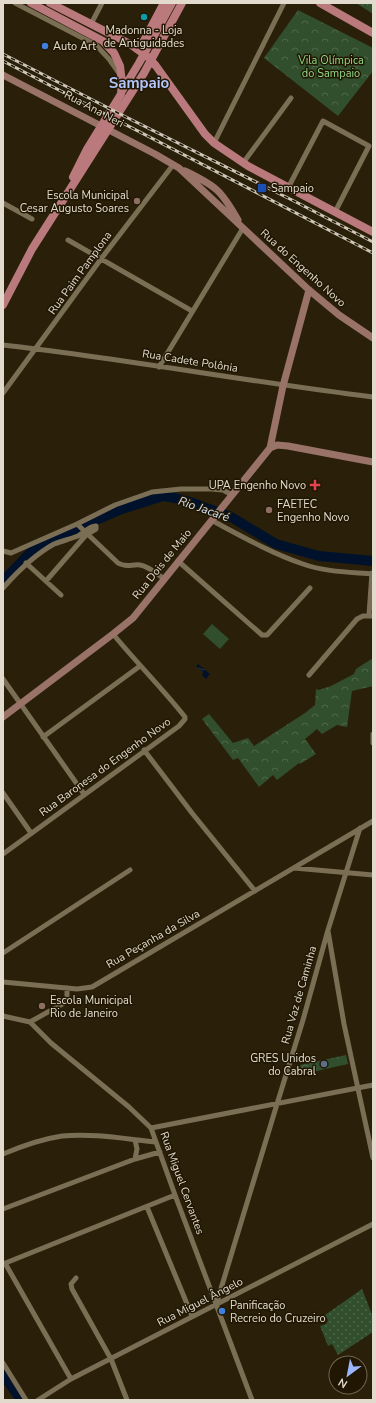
<svg xmlns="http://www.w3.org/2000/svg" width="376" height="1403" font-family="'Nunito Sans',sans-serif">
<style>
.grass{fill:url(#grass-dots)}
.forest{fill:url(#forest-crowns)}
.pitch{fill:#314e2d}
.water{fill:url(#water-ripples)}
.lines{fill:none;stroke-linecap:round;stroke-linejoin:round}
.river{stroke:#00122b;stroke-width:10}
.street{stroke:#7a6e55;stroke-width:5}
.secondary{stroke:#9a7368;stroke-width:7}
.primary{stroke:#ba797c;stroke-width:8}
.rail-casing{stroke:#cec7b8;stroke-width:3}
.rail{stroke:#201602;stroke-width:1.5;stroke-dasharray:4.5;stroke-linecap:butt}
.culture-dot{fill:#0f9aa8;stroke:#201602;stroke-width:1.5}
.shop-dot{fill:#3f7fe0;stroke:#201602;stroke-width:1.5}
.transit-dot{fill:#1a4fb4;stroke:#201602;stroke-width:1.5}
.education-dot{fill:#8d6e63;stroke:#201602;stroke-width:1.5}
.health-dot{fill:#e0444e;stroke:#201602;stroke-width:1.5}
.service-dot{fill:#5c6f8a;stroke:#201602;stroke-width:1.5}
.labels{text-anchor:middle;dominant-baseline:central;stroke-width:3;stroke-linejoin:round;paint-order:stroke}
.poi-label{font-size:11px;fill:#e2dbcd;stroke:#201602;text-anchor:start}
.park-label{font-size:11px;fill:#90d887;stroke:#201602}
.street-label{font-size:11px;fill:#e2dbcd;stroke:#201602}
.water-label{font-size:12px;font-style:italic;fill:#d2e0f0;stroke:#201602}
.district-label{font-size:15px;font-weight:bold;fill:#b2c6fd;stroke:#201602}
</style>
<defs>
<pattern id="grass-dots" width="8" height="8" patternUnits="userSpaceOnUse"><rect width="8" height="8" fill="#314e2d"/><path d="M2 2h.1M6 6h.1" fill="none" stroke="#4f674a" stroke-width="1.8" stroke-linecap="round"/></pattern>
<pattern id="forest-crowns" width="20" height="18" patternUnits="userSpaceOnUse"><rect width="20" height="18" fill="#314e2d"/><path d="M2 6a3 3 0 1 1 6 0M12 15a3 3 0 1 1 6 0" fill="none" stroke="#4f674a"/></pattern>
<pattern id="water-ripples" width="26" height="14" patternUnits="userSpaceOnUse"><rect width="26" height="14" fill="#00122b"/><path d="M2 4q2-2 4 0t4 0M15 11q2-2 4 0t4 0" fill="none" stroke="#253449"/></pattern>
</defs>
<rect width="100%" height="100%" fill="#2a2009"/>
<path class="grass" d="M362,1289L373,1317V1332L338,1355L332,1344L328,1346L320,1326L326,1324L328,1320L325,1315Z"/>
<path class="forest" d="M356,3H373V14Z
M298,10L373,48V71L338,116L264,58Z
M373,658V686L352,691L347,727L337,725L322,734L317,729L305,739L316,754L300,764L299,763L277,780L273,775L259,787L238,758L233,760L202,719L209,714L233,743L248,738L254,746L305,713L315,705L316,689L319,690L331,686L354,674L356,669Z
M346,1055L348,1064L303,1074L300,1065Z"/>
<path class="pitch" d="M212,624L229,639L220,649L203,634Z"/>
<path class="water" d="M198,664L210,674L206,679L202,675L203,672L196,666Z"/>
<g class="lines">
<path class="river" d="M3,581L32,551L61,535L122,509L163,496L175,498L190,502L231,517L276,544L319,556L373,561
M3,1374L21,1400"/>
<path class="street" d="M15,3L96,45L109,59L121,76
M91,24L102,3
M136,85L166,80
M214,143L284,3
M243,163L291,98
M288,188L323,121L369,146L335,212
M3,203L32,219
M68,240L192,311
M3,345C127,359 249,382 373,397
M159,367L243,228
M3,393L101,259L173,165
M211,520C241,536 271,553 303,564C325,572 350,572 373,574
M77,524L118,563C126,568 132,564 140,565C148,566 157,574 163,578
M3,551L11,553L77,524L115,505L152,492L181,489H211L223,490L232,495
M178,561L262,635H267L310,588
M26,563L61,595
M46,581L86,535L96,529V526
M3,588C18,571 34,555 54,544C62,541 70,539 78,536C84,533 90,525 96,526
M369,615L372,573
M309,675L357,619L363,616H373
M3,679L84,794
M373,734V743
M43,737L140,666
M144,750L192,813L255,891
M3,793L31,833
M3,854L179,726L185,719V717C162,688 136,662 113,634
M294,868L373,875
M328,931L344,1024L373,1158
M3,953L130,870
M3,982L77,989L92,987L373,821
M3,1016L30,1022L51,1043L129,1107L151,1128L175,1195L252,1400
M30,1022L64,1003L67,998V988
M151,1128L373,1085
M135,1140L137,1149L135,1159
M3,1154C22,1146 42,1139 62,1136C93,1133 125,1139 155,1142
M147,1207L192,1316
M3,1209L135,1159L160,1152
M5,1263L71,1379
M3,1264L175,1195
M76,1278L71,1284L72,1289L111,1359L127,1400
M216,1305L277,1104L303,1020L328,930L360,828
M3,1363L26,1400
M38,1400L71,1379L373,1224"/>
<path class="secondary" d="M3,75L155,154L179,168L243,228L309,290L339,315L373,338
M185,171C216,186 221,190 238,220
M270,448L277,445L288,446L373,462
M3,717L113,634L133,618L270,448L283,386L309,290"/>
<path class="primary" d="M31,3L103,41L114,53L120,66L122,82L121,94L87,149L73,177
M50,3L130,44L148,57L156,66L205,134L214,143L248,166L373,232
M320,3L373,33
M139,50L164,3
M122,91L139,63L172,3
M3,305L32,249L144,73L182,3"/>
<g class="rail-casing">
<path id="rail" d="M3,54L124,116L296,202L373,242
M3,61L373,253"/>
</g>
<use href="#rail" class="rail"/>
</g>
<circle class="culture-dot" cx="144" cy="17" r="4"/>
<g class="shop-dot">
<circle cx="45" cy="46" r="4"/>
<circle cx="222" cy="1311" r="4"/>
</g>
<rect class="transit-dot" x="257" y="183" width="10" height="10" rx="2"/>
<g class="education-dot">
<circle cx="137" cy="201" r="4"/>
<circle cx="269" cy="510" r="4"/>
<circle cx="42" cy="1006" r="4"/>
</g>
<path class="health-dot" d="M313 479h4v4h4v4h-4v4h-4v-4h-4v-4h4z"/>
<circle class="service-dot" cx="324" cy="1064" r="4"/>
<g class="labels">
<g class="poi-label">
<text x="144" y="30" text-anchor="middle">Madonna - Loja<tspan x="144" dy="13">de Antiguidades</tspan></text>
<text x="53" y="46">Auto Art</text>
<text x="271" y="188">Sampaio</text>
<text x="129" y="195" text-anchor="end">Escola Municipal<tspan x="129" dy="13">Cesar Augusto Soares</tspan></text>
<text x="306" y="485" text-anchor="end">UPA Engenho Novo</text>
<text x="277" y="504">FAETEC<tspan x="277" dy="13">Engenho Novo</tspan></text>
<text x="50" y="1000">Escola Municipal<tspan x="50" dy="13">Rio de Janeiro</tspan></text>
<text x="316" y="1058" text-anchor="end">GRES Unidos<tspan x="316" dy="13">do Cabral</tspan></text>
<text x="230" y="1305">Panificação<tspan x="230" dy="13">Recreio do Cruzeiro</tspan></text>
</g>
<g class="park-label">
<text x="331" y="60">Vila Olímpica<tspan x="331" dy="13">do Sampaio</tspan></text>
</g>
<g class="street-label">
<text transform="translate(94 109) rotate(28)">Rua Ana Neri</text>
<text transform="translate(303 268) rotate(42)">Rua do Engenho Novo</text>
<text transform="translate(80 273) rotate(-54)">Rua Paim Pamplona</text>
<text transform="translate(190 361) rotate(9)">Rua Cadete Polônia</text>
<text transform="translate(162 564) rotate(-51)">Rua Dois de Maio</text>
<text transform="translate(105 767) rotate(-36)">Rua Baronesa do Engenho Novo</text>
<text transform="translate(153 939) rotate(-30)">Rua Peçanha da Silva</text>
<text transform="translate(299 995) rotate(-74)">Rua Vaz de Caminha</text>
<text transform="translate(182 1183) rotate(70)">Rua Miguel Cervantes</text>
<text transform="translate(200 1302) rotate(-27)">Rua Miguel Ângelo</text>
</g>
<g class="water-label">
<text transform="translate(204 509) rotate(19)">Rio Jacaré</text>
</g>
<g class="district-label">
<text x="139" y="83">Sampaio</text>
</g>
</g>
<rect width="376" height="1403" fill="none" stroke="#e2dbcd" stroke-width="8"/>
<g transform="translate(348 1375) rotate(212)"><circle r="19" fill="#201602" stroke="#6e6553"/>
<path d="M0-3L7 15L0 10L-7 15Z" fill="#9bb5fd"/>
<text y="-6" font-size="11" font-weight="bold" text-anchor="middle" fill="#e2dbcd">N</text>
</g>
</svg>
